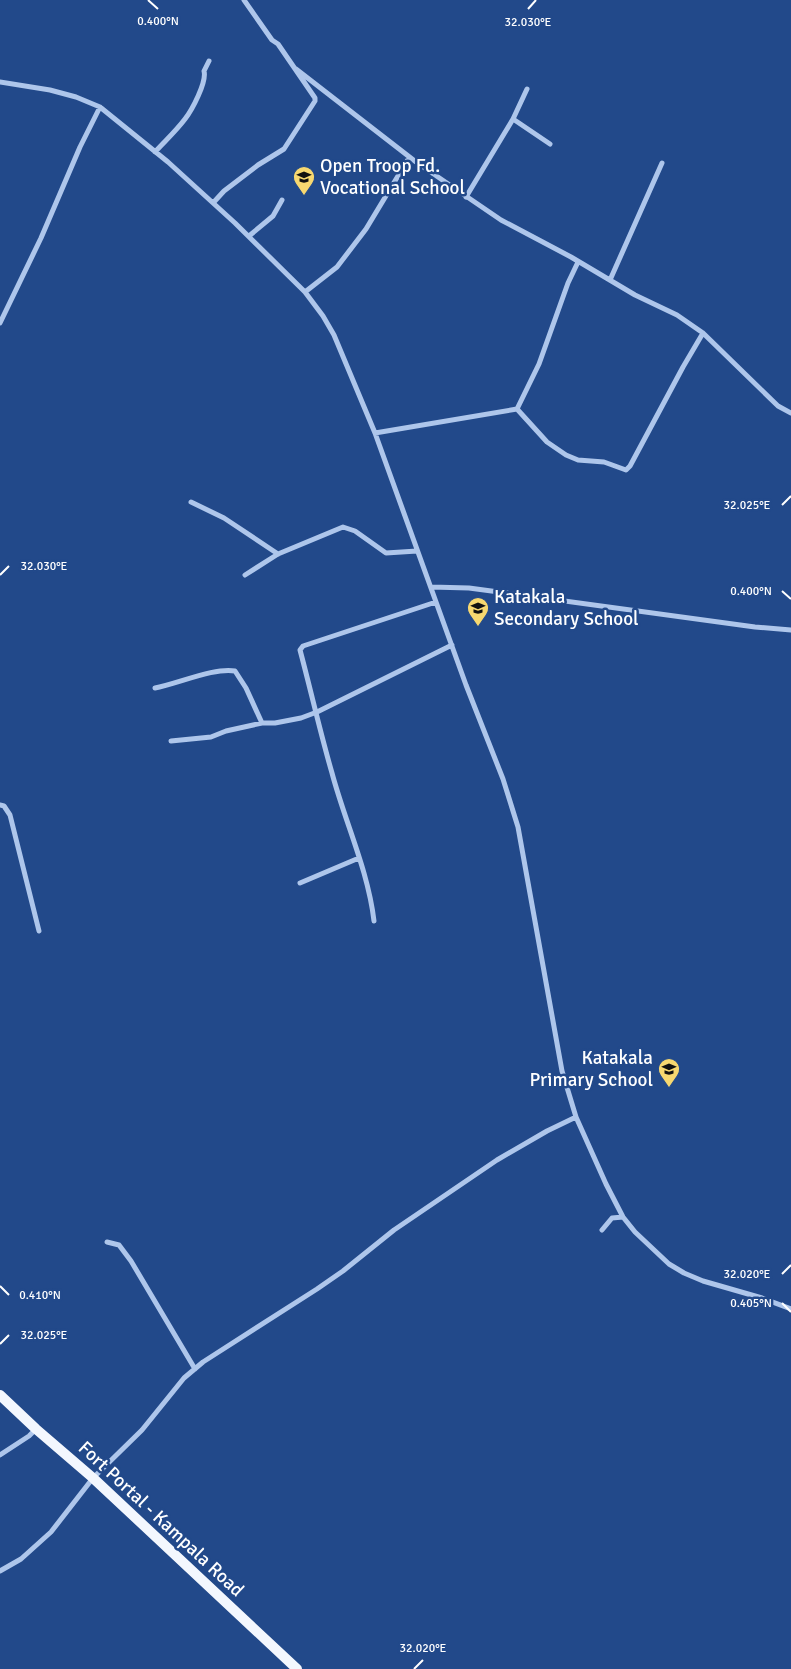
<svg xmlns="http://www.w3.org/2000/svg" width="791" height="1669" font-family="Signika,sans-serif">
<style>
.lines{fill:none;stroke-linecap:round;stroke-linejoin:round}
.minor{stroke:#aec6eb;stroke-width:5}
.primary{stroke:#f3f7fe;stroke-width:10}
.ticks{fill:none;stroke:#fff;stroke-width:2}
.labels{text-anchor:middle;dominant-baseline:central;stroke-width:5;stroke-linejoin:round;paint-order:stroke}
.poi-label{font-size:19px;fill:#fff;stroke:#22498a;text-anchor:start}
.street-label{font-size:19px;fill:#fff;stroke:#22498a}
.ticks-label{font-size:12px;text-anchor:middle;fill:#fff;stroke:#22498a;stroke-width:5;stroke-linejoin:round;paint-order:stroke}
</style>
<rect width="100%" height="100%" fill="#22498a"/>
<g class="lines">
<path class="minor" d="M296,69L416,162L501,220L571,257L635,295L677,315L703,333L778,406L791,413
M0,82L50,90L76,97L100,107L168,162L235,223L305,292L323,316L334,335L375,433L466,685L503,779L518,827L562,1071L576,1117L606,1184L623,1217L635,1232L669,1264L684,1273L703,1281L762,1298L791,1309
M513,119L527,89
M155,152C165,141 176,131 185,119C192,110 207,82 204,71L209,61
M466,197L513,119L550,144
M213,203L224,191L258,165L284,149L315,101V98L278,44L272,40L244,0
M249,236L273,216L282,200
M610,280L662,163
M305,292L337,267L366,229L407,161
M0,323L41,238L80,147L100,107
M517,409L547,442L566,455L578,460L604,462L626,470L630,466L683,367L703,333
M375,433L517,409L539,364L568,283L578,262
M191,502L224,518L278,554
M245,575L278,554L343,527L355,531L386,553L417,551
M431,587L469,588L755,627L791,630
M155,688C177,684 215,667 235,671L246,688L262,723
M171,741L211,737L226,731L262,723H275L301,718L317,712L452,645
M0,805L4,806L10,815L39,931
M300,883L359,858
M374,921C368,870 345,822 332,773C320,732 311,691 300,650L303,646L436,602
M602,1230L612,1218L623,1217
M107,1242L119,1245L131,1261L195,1369
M0,1455L29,1436L36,1429
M0,1571L21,1559L51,1532L93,1478L142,1430L184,1378L203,1362L317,1289L343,1271L394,1230L497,1160L547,1131L576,1117"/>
<path class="primary" d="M0,1395L36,1429L93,1478L297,1669"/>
</g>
<path class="ticks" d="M148,0L158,9M528,9L536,0M782,505L791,496M0,575L9,566M782,591L791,599M782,1274L791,1265M0,1286L9,1295M782,1303L791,1312M0,1344L9,1335M414,1669L423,1660"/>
<defs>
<g id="school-pin" transform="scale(1.125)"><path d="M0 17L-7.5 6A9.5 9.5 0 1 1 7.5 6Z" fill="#f7d870" stroke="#22498a"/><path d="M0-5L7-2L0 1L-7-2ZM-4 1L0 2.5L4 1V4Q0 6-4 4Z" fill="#111"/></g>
</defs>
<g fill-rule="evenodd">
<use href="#school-pin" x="304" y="177"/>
<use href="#school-pin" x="478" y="608"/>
<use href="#school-pin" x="669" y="1069"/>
</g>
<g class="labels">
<g class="poi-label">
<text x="320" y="166">Open Troop Fd.<tspan x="320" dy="22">Vocational School</tspan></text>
<text x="494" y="597">Katakala<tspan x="494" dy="22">Secondary School</tspan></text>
<text x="653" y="1058" text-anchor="end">Katakala<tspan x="653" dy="22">Primary School</tspan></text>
</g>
<g class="street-label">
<text transform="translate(161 1519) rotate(43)">Fort Portal - Kampala Road</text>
</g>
</g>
<g class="ticks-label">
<text x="158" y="25">0.400°N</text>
<text x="528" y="26">32.030°E</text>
<text x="747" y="509">32.025°E</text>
<text x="44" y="570">32.030°E</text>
<text x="751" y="595">0.400°N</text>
<text x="747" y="1278">32.020°E</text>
<text x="40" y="1299">0.410°N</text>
<text x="751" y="1307">0.405°N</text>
<text x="44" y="1339">32.025°E</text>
<text x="423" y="1652">32.020°E</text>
</g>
</svg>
